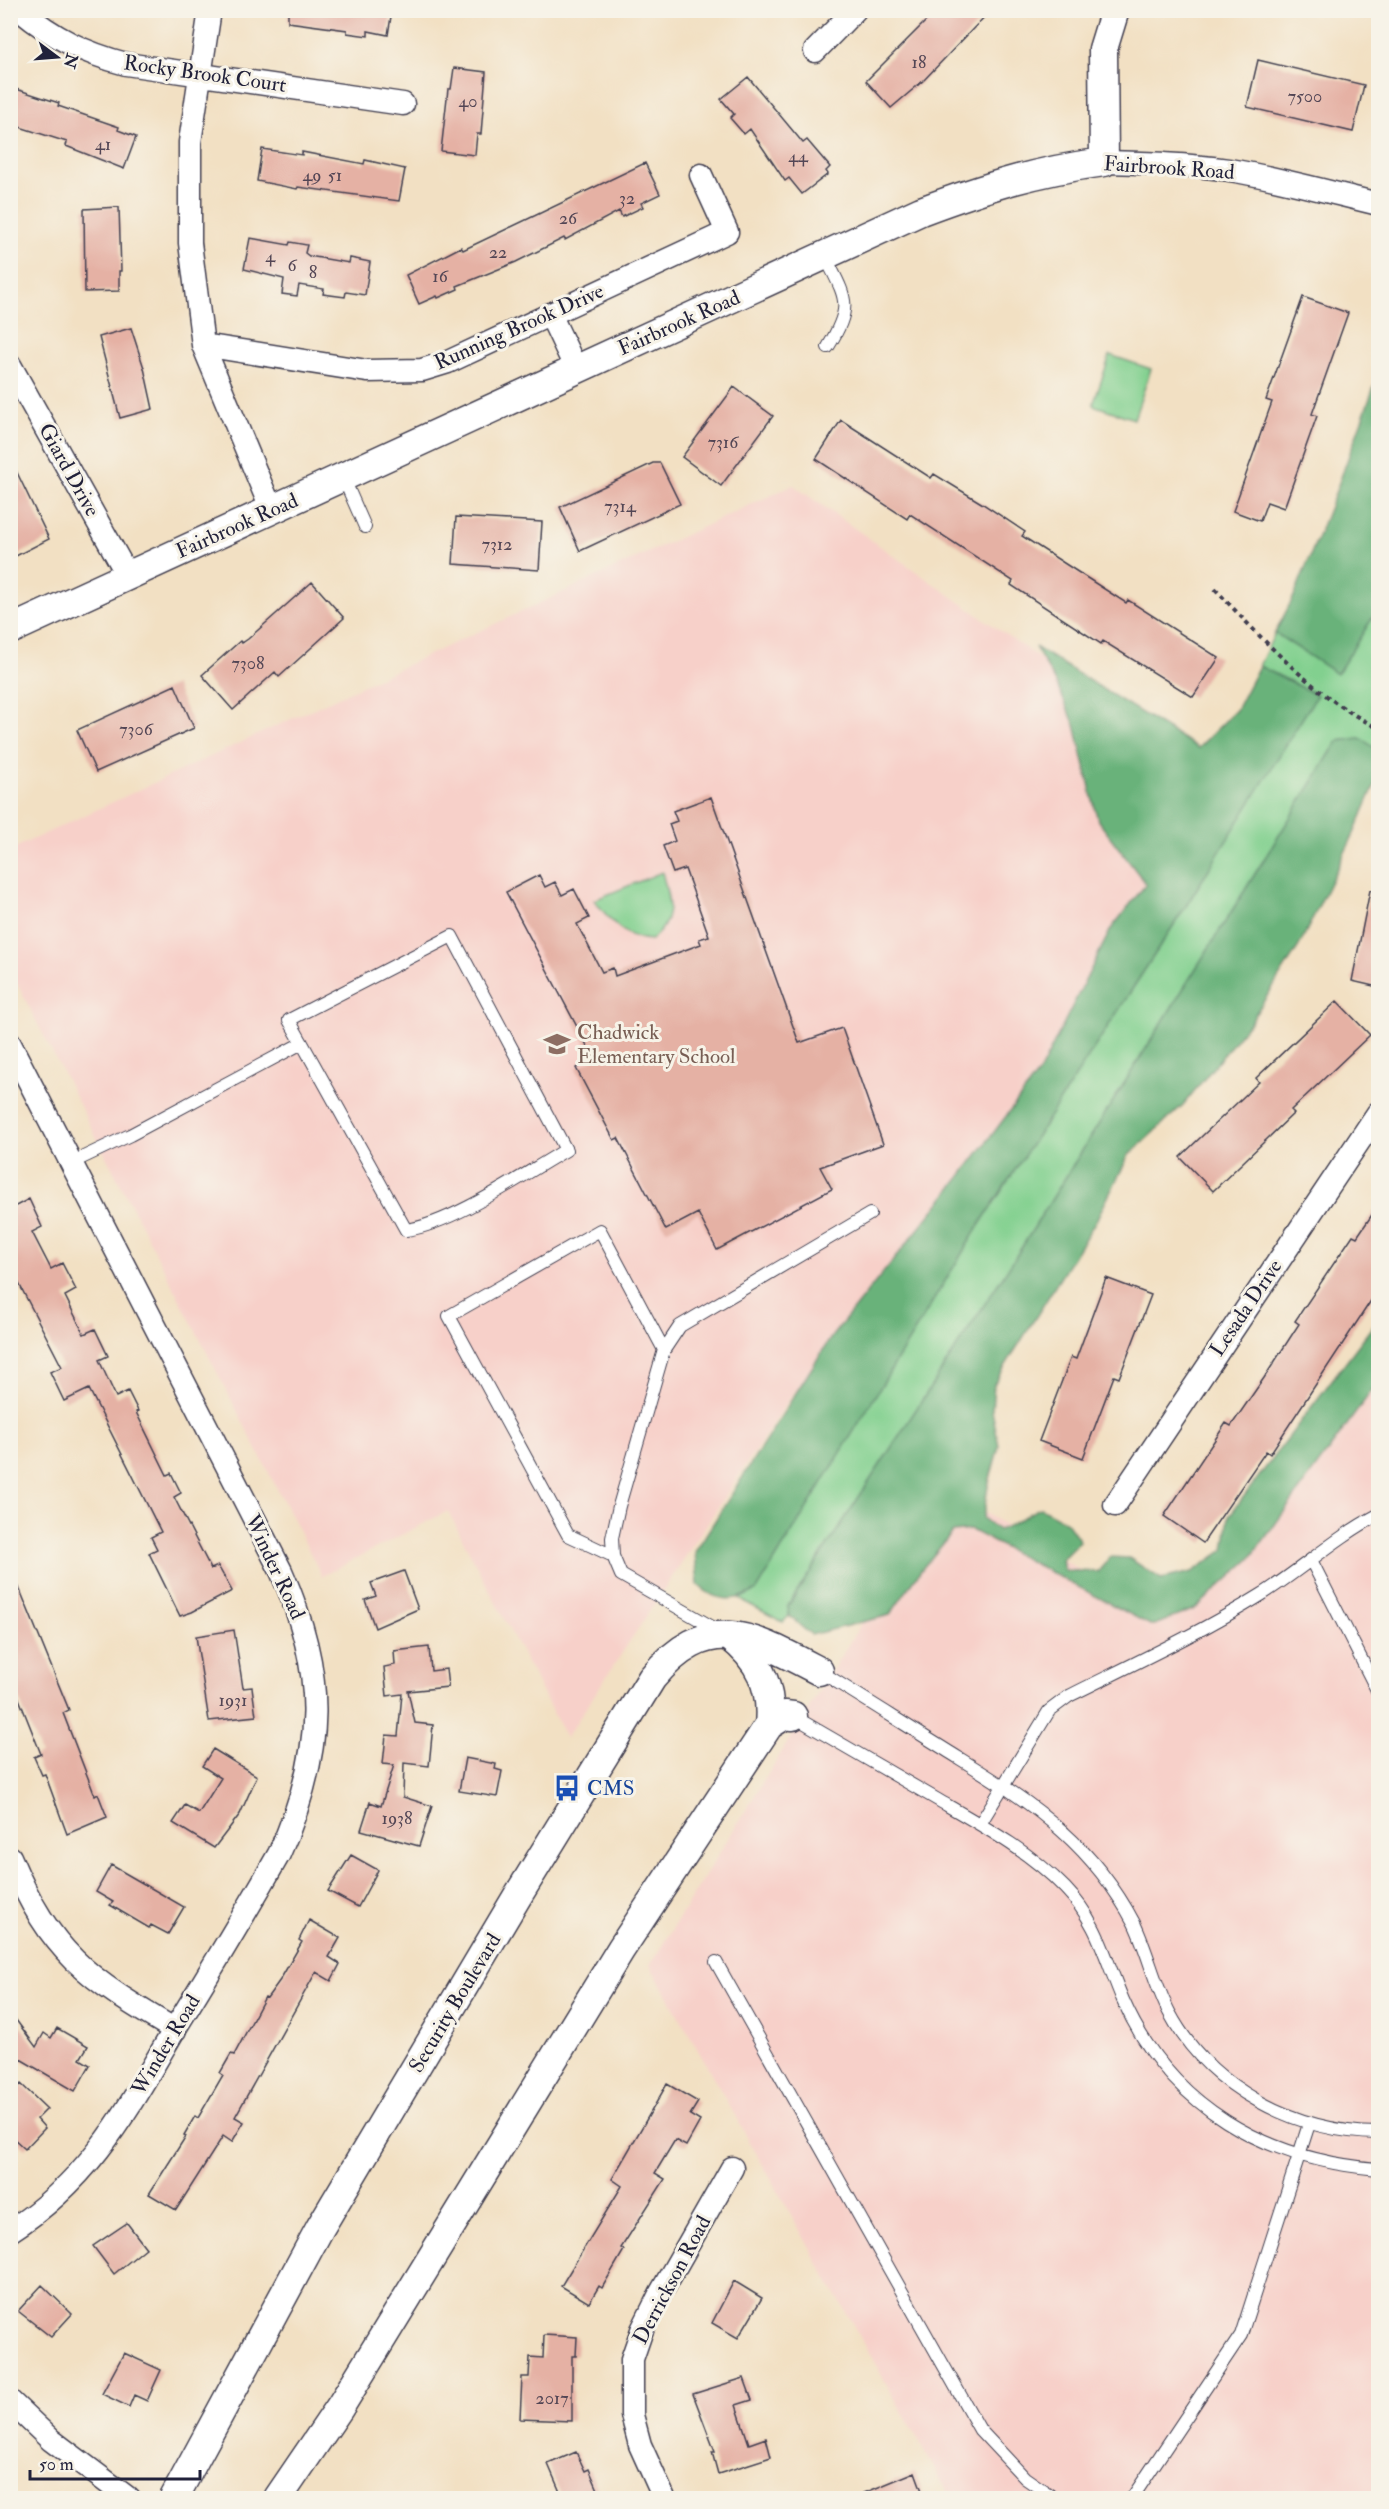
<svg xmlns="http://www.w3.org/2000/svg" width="1389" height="2509" font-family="'IM FELL Double Pica',serif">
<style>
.built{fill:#f7d0c9}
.green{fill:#82d08f;stroke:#527965;stroke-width:1.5}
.forest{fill:#69b27a;stroke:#466a5a;stroke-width:1.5}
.building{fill:#e5b1a4}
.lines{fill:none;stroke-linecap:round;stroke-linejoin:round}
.service-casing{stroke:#413e4f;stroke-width:14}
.minor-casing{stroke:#413e4f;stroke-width:25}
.tertiary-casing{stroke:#413e4f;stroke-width:31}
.path{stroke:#413e4f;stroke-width:4;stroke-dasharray:4.5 4.5;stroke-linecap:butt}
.service{stroke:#fff;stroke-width:12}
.minor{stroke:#fff;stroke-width:22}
.tertiary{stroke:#fff;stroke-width:28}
.labels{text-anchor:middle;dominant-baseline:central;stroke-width:6;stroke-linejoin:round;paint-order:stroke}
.number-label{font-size:18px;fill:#534655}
.street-label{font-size:21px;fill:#22223b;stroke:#f7f3e8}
.education-label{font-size:21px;fill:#785e54;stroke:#f7f3e8;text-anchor:start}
.transit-label{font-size:21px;fill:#164399;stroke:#f7f3e8;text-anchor:start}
</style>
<rect width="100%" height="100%" fill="#f7f3e8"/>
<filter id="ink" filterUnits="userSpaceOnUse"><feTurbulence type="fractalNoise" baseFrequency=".0167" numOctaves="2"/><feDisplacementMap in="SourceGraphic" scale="12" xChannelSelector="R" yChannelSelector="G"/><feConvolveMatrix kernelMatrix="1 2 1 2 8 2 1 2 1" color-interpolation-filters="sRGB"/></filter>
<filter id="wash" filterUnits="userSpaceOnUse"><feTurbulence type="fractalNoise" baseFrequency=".008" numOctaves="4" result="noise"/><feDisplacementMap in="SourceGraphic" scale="24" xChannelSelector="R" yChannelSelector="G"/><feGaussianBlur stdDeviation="1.35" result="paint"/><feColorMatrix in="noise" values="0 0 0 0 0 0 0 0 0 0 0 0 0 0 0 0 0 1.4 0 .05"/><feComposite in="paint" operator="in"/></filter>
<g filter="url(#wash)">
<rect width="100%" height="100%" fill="#f2e0c3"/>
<path class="built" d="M793,485L1217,783L1022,1116L796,1389L566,1738L448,1511L322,1576L11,972L10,850Z
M1378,1340V2498H951L650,1965L935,1504L957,1496L1147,1610L1221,1572Z"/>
<path class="green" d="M1110,355L1151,369L1134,419L1093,405Z
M1378,609V750L1360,738L1338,741L1022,1247L788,1606L789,1616L783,1622L739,1599L757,1590L978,1227L1186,906L1316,694L1259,666L1275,633L1337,673Z
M662,872C669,901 677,919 651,940C624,939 610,920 594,900Z"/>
<path class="forest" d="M1378,376V609L1337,674L1275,633L1294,596L1333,499Z
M1035,647L1198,748L1236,710L1259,666L1317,695L1186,906L978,1227L757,1590C735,1602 717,1603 698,1585L695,1552L832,1336L958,1180L1040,1071L1111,929L1146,884L1098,821L1075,725L1055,681Z
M1360,738L1378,750V777L1353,836L1299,946L1251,1021L1183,1105L1129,1155L1097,1219L994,1384L992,1410L999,1446L988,1486L983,1518L998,1530C1015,1525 1024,1514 1041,1508L1067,1522L1080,1541L1062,1559L1064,1570L1098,1572L1110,1557L1129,1558L1161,1579L1192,1572L1224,1550L1229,1516L1378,1319V1382L1250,1559L1195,1609L1152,1626L971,1530L953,1532L921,1570L890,1615L811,1635L789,1616L788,1606L1022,1247L1338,741Z"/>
<g id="blocks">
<path class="building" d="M288,10H392L388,35L368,31V36L347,33V30L288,22Z
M937,10H991L924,80L891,108L866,81Z
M1258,60L1364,85L1353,132L1247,107Z
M454,68L486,72L481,134H477L475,155L441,151L448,89H451Z
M748,77L803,143L807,140L830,167L826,171L828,174L802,194L789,178L785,181L750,129L744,134L730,118L734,114L721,99Z
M10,87L59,103L58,106L119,127L118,130L136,137L124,169L66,146L67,142L10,124Z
M262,149L302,155V152L364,164L365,160L405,169L399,201L298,187L297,189L257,181Z
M645,163L660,194L641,203L643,207L622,217L619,211L565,240L564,238L516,262L457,286L458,289L438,298L437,296L419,304L406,275L461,247L463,250Z
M119,207L121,271H119V291L85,292L84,209Z
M250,238L289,245L290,242L307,245L305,253L309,256L349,263L350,258L370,262L365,295L346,292L345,297L323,294L324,289L299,285L297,296L282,294L284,279L244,269Z
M1303,297L1348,313L1312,414L1317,416L1284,508L1267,502L1260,521L1233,511L1272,402L1266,400Z
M131,328L144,368L153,409L120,418L99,337Z
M734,387L773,416L721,486L682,457Z
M841,420L931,478L934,474L983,504L1025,532L1022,536L1084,576L1126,603L1128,600L1219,658L1193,697L1103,641L1101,644L1011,585L1013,581L910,514L907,519L816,459Z
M10,458L49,539L10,559Z
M653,463H660L680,504L580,551L560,507Z
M456,517L542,522L539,570L453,564Z
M312,582L344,618L279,677L275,672L233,710L202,675L240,641L242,643L248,639Z
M175,685L194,728L96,772L77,730Z
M711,797L799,1043L842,1028L883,1144L820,1167L832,1189L717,1250L698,1213L666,1230L618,1138L614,1140L576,1068L594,1059L506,892L539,875L545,887L555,882L562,895L574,889L589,918L577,924L602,972L613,968L615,976L701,944L699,939L709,936L685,869L673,873L663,846L675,841L669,824L677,821L673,811Z
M1370,890L1378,891V987L1352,981Z
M1337,1001L1370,1035L1291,1110L1294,1113L1213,1191L1180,1157L1259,1082L1256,1078Z
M29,1199L42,1227L32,1232L51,1269L62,1263L76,1290L65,1296L84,1334L95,1329L108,1356L99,1360L116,1397L128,1391L138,1411L136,1412L167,1475L171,1473L181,1493L174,1497L211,1569L218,1566L232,1591L192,1612L180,1616L149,1553L157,1549L151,1537L161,1532L89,1389L64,1401L50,1372L62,1367L10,1266V1209Z
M1378,1206V1290L1270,1454L1266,1451L1203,1543L1164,1516L1226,1423L1231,1426L1264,1378L1299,1324L1295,1321L1353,1235L1357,1237Z
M1106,1278L1151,1295L1119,1378L1114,1376L1083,1458L1039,1441L1071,1357L1076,1359Z
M11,1568L69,1710L63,1713L95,1796L98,1794L107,1817L67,1834L45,1774L42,1775L34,1757L41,1754L10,1676Z
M404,1571L418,1609L375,1628L365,1600L376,1596L371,1583Z
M234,1630L243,1688L252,1687L256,1716L209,1721L196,1636Z
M429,1647L431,1671L446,1669L448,1687L408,1691L415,1723L433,1725L429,1766L404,1763L403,1797L432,1806L419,1846L361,1830L370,1802L381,1806L394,1765L383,1764L386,1735L398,1736L402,1694L387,1696L384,1667L395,1665L394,1651Z
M213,1749L257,1776L240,1814L214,1848L173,1823L185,1805L199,1813L221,1778L202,1766Z
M465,1758L496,1764L495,1769L502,1771L497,1797L459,1791Z
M351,1855L378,1870L358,1907L328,1891Z
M111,1865L184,1907L168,1934L151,1925L149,1928L110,1905L113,1902L96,1892Z
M309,1920L340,1938L329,1957L340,1964L331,1981L316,1972L235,2117L244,2122L232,2142L223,2136L176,2210L149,2194L186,2136L184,2135L195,2116L198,2118L223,2075L220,2073L231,2054L234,2055L265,1997L267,1998L280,1980L302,1942L299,1940Z
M10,2012L36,2047L44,2033L51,2038L57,2028L88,2046L80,2059L90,2065L75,2091L10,2053Z
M21,2084L47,2109L37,2119L45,2128L25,2149L10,2135V2095Z
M667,2084L698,2102L690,2115L700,2121L686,2146L675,2140L655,2173L665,2179L621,2248L624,2250L602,2288L599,2286L589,2303L561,2286L622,2186L612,2179Z
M127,2223L146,2248L114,2274L93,2246Z
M734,2281L762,2298L738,2338L712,2323Z
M42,2285L72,2314L51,2337L18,2311Z
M544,2335L577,2337L576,2356H572V2421L520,2419L522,2377H529L530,2357L543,2358Z
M124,2353L161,2370L147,2401L134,2395L129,2407L102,2394Z
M744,2378L752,2400L736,2405L749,2444L766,2438L771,2457L718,2474L712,2452H715L693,2394Z
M576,2452L585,2471L589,2469L602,2499H563L548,2464Z
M915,2472L925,2499H852V2498Z"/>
</g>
</g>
<g filter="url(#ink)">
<use href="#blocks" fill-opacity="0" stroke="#413e4f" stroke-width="1.5"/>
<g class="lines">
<g class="service-casing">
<path id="service" d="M825,256C846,299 854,304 828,347
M343,477L365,527
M71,1163L130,1135L302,1043L406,1230C452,1224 524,1174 566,1150L452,936L289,1020L302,1043
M613,1556L568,1535L449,1316L600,1230L664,1350
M1311,1560L1378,1692
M721,1632L621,1575L613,1556L612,1538L619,1506L664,1350L680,1326L870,1214
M819,1671C862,1697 904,1724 946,1750C986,1775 1027,1799 1062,1831C1090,1856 1116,1889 1134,1923C1148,1952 1154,1983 1169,2012C1209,2088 1295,2132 1378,2133
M793,1716C841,1744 890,1772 938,1800C983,1826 1029,1851 1065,1888C1098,1922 1105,1958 1123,2000C1170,2107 1266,2160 1378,2169
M980,1824L1049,1711L1069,1696C1133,1664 1200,1633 1261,1595C1301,1570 1336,1537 1378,1515
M716,1962L980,2430L1025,2478L1054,2498
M1132,2498L1241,2335L1309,2124"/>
</g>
<g class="minor-casing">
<path id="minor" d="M20,10C54,38 84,53 126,64L403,104
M210,10L190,142V243L203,345L272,511
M815,51L855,10
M1104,162C1146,163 1187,164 1229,170C1279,178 1329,192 1378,204
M550,314L576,369
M203,345L367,371L422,370L448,362L727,232L701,175
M10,365L128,576
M10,1044L281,1571C327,1674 325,1751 279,1854C246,1912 211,1970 176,2027C128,2108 93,2178 10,2231
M1115,1505L1378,1113
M10,1857C51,1954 87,1978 175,2030
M10,2401L51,2440L128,2498
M664,2498L640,2445L632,2415V2359L642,2330L660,2294L732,2168"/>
</g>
<g class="tertiary-casing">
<path id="tertiary" d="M10,630L921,211C985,187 1036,171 1104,162L1103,49L1115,10
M729,1636C759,1659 773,1687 769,1725
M174,2498L320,2228L517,1897L652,1678C709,1610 752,1636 819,1671
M278,2498L340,2407L621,1949L769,1725L785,1715L793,1716"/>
</g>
<path class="path" d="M1215,589C1262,639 1315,697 1378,728"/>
<use href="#service" class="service"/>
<use href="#minor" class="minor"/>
<use href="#tertiary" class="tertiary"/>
</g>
</g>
<defs>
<g id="school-bare" transform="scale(2.07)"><path d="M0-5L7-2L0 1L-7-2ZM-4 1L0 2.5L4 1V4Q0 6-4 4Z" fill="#8d6e63" stroke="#f7f3e8" stroke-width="2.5" paint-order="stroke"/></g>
<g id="bus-bare" transform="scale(2.07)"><path d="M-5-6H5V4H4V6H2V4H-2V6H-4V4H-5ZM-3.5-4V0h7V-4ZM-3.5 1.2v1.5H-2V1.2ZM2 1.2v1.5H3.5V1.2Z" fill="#1a4fb4" stroke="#f7f3e8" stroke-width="2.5" paint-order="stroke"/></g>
</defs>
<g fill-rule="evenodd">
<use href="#school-bare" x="557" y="1044"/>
<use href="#bus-bare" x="567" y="1788"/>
</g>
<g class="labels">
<g class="number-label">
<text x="919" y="62">18</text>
<text x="1305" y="96">7500</text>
<text x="468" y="101">40</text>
<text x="103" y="144">41</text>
<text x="798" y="156">44</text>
<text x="312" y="175">49</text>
<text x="335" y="175">51</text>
<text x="627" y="198">32</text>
<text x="568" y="218">26</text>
<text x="498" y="252">22</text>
<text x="270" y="256">4</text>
<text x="292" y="265">6</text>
<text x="313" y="272">8</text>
<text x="440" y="276">16</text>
<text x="723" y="442">7316</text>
<text x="620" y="506">7314</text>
<text x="497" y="544">7312</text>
<text x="248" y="663">7308</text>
<text x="136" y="729">7306</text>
<text x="233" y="1700">1931</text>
<text x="397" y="1818">1938</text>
<text x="552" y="2398">2017</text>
</g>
<g class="street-label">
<text transform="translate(205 74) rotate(8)">Rocky Brook Court</text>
<text transform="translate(1169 168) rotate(4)">Fairbrook Road</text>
<text transform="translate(679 323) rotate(-24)">Fairbrook Road</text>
<text transform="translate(519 327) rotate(-24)">Running Brook Drive</text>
<text transform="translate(69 470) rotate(61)">Giard Drive</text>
<text transform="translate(237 526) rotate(-24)">Fairbrook Road</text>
<text transform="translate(1246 1308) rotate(-56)">Lesada Drive</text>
<text transform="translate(275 1567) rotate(65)">Winder Road</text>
<text transform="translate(455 2003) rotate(-59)">Security Boulevard</text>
<text transform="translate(166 2045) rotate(-59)">Winder Road</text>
<text transform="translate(672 2280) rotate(-62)">Derrickson Road</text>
</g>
<g class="education-label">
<text x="577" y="1032">Chadwick<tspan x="577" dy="24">Elementary School</tspan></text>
</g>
<g class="transit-label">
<text x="587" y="1788">CMS</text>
</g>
</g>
<rect width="1389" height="2509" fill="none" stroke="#f7f3e8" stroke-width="36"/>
<g transform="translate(57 57) rotate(106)" stroke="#f7f3e8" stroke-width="4.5" paint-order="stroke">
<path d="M0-4.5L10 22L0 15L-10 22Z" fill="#22223b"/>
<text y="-9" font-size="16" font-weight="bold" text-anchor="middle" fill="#22223b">N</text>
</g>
<path d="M30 2470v9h170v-9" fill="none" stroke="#22223b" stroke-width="3"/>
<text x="39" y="2470" font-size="18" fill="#22223b" stroke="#f7f3e8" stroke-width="4.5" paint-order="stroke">50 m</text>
</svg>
